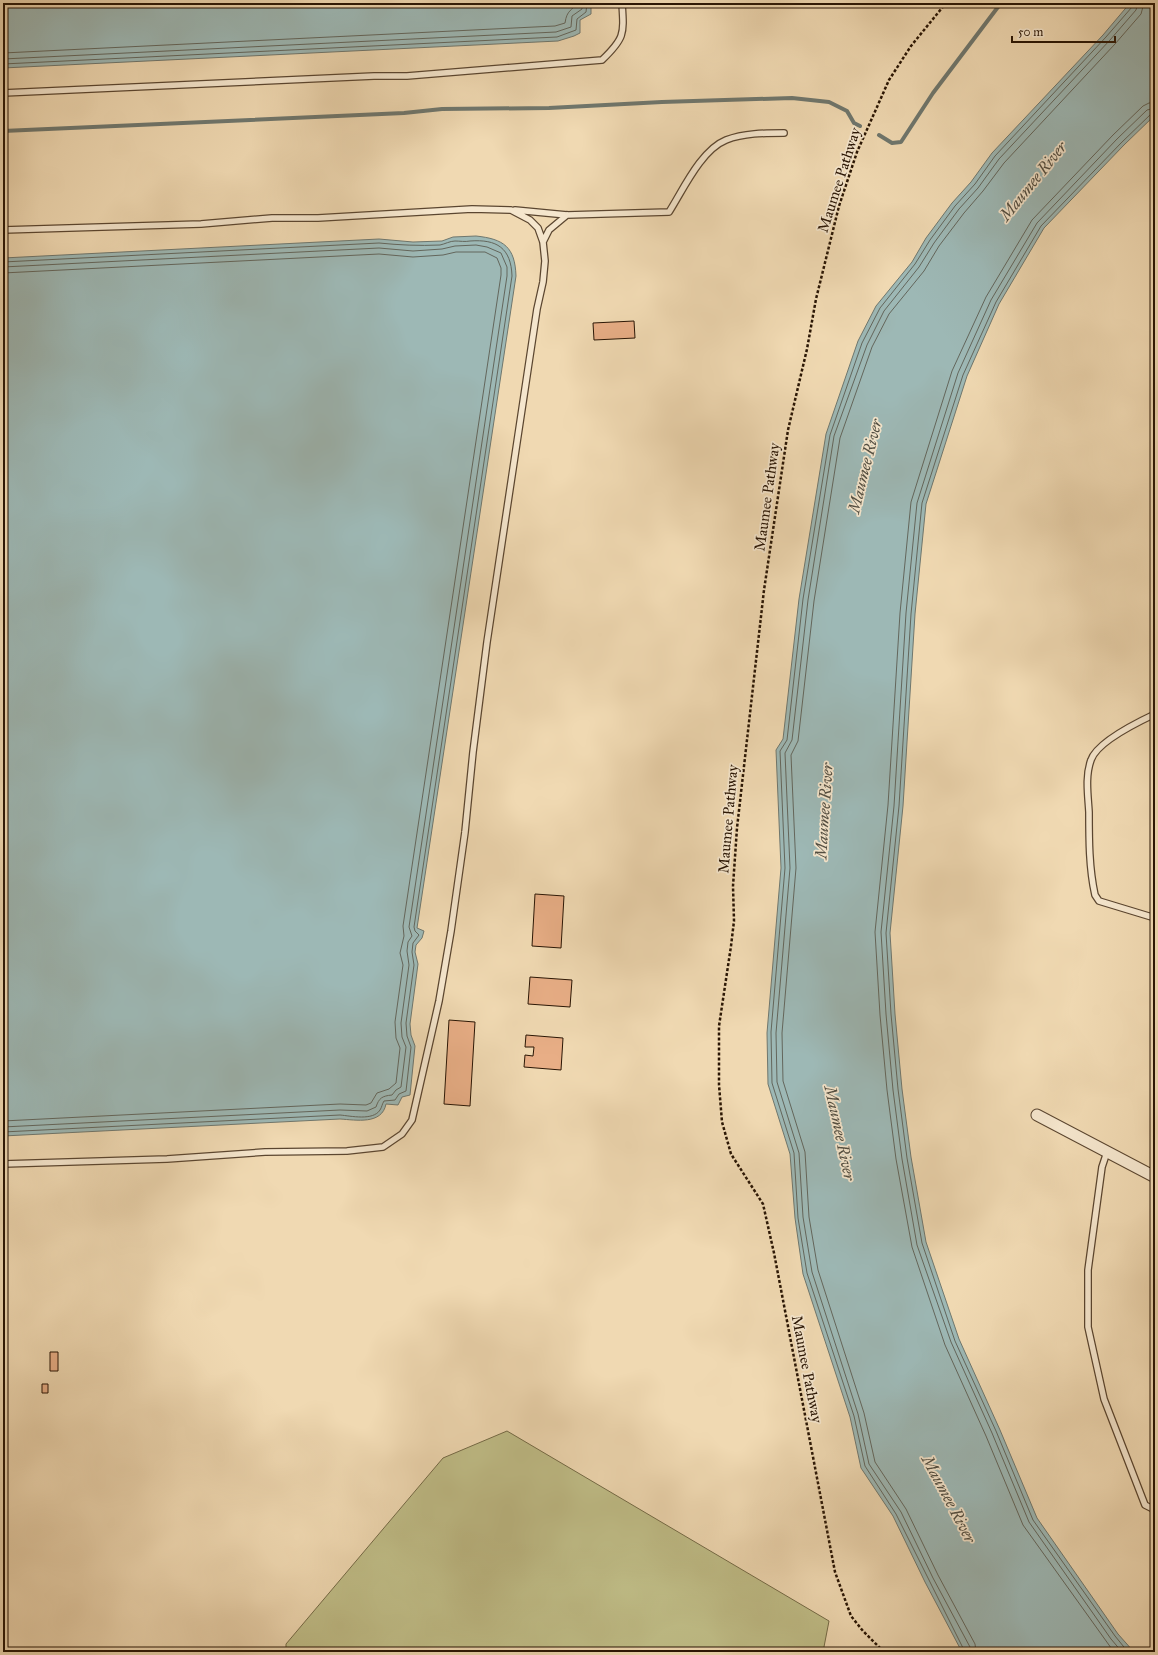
<svg xmlns="http://www.w3.org/2000/svg" width="1158" height="1655" font-family="'IM FELL Great Primer',serif">
<style>
.green{fill:#c0be88;stroke:#746a46}
.water{fill:#9db8b5;stroke:#6f776e}
.lines{fill:none;stroke-linecap:round;stroke-linejoin:round}
.shore{stroke:#63665c;stroke-width:1}
.stream{stroke:#6f776e;stroke-width:4}
.building{fill:#e8ae86;stroke:#291504}
.service-casing{stroke:#5b4630;stroke-width:8}
.minor-casing{stroke:#5b4630;stroke-width:13}
.path{stroke:#291504;stroke-width:2.5;stroke-dasharray:3 2;stroke-linecap:butt}
.service{stroke:#f5e6cd;stroke-width:5.5}
.minor{stroke:#f5e6cd;stroke-width:11}
.labels{text-anchor:middle;dominant-baseline:central;stroke-width:3.5;stroke-linejoin:round;paint-order:stroke}
.street-label{font-size:15px;fill:#291504;stroke:#f5e6cd}
.water-label{font-size:16px;font-style:italic;fill:#524e42;stroke:#f5e6cd}
</style>
<rect width="100%" height="100%" fill="#f0d9b2"/>
<filter id="stains"><feTurbulence type="fractalNoise" baseFrequency=".005" numOctaves="4"/><feColorMatrix values="0 0 0 0 .2 0 0 0 0 .09 0 0 0 0 .02 0 0 0 .5 -.17"/></filter>
<radialGradient id="worn" r=".72"><stop offset=".6" stop-color="#630" stop-opacity="0"/><stop offset="1" stop-color="#630" stop-opacity=".3"/></radialGradient>
<path class="green" d="M507,1431L829,1621L823,1652H286V1644L443,1458Z"/>
<path class="water" d="M3,3H591V14L580,20V33L574,36L558,41L3,68Z
M1130,3H1155V115L1124,145L1044,228L999,304L967,376L926,504L915,614L903,806L890,933L895,1014L902,1089L911,1157L926,1242L959,1339L1000,1430L1037,1518L1118,1634L1134,1652H962L925,1582L893,1516L861,1468L850,1417L803,1274L795,1218L790,1154L768,1084L767,1033L781,868L776,750L783,739L799,599L826,434L858,341L876,306L912,262L926,238L952,203L971,182L992,153L1103,35Z
M476,236C504,239 515,247 516,276L417,928L424,931L422,938L416,945L415,952L418,964L410,1024L411,1035L415,1046L410,1095L402,1097L398,1105L386,1104C382,1125 356,1120 340,1119L3,1136V258L379,239L413,242L442,241L453,237Z"/>
<g class="lines">
<path class="shore" d="M3,53L555,26L565,23C567,9 572,12 576,3
M3,59L556,32L571,27L572,16L582,9V3
M3,64L557,37L576,30L577,19L586,12L587,3
M3,262L379,243C399,245 419,246 440,245C445,244 450,241 455,241C460,241 465,242 470,241C497,239 511,248 512,276L414,927L415,931L419,935L413,943L412,952L414,965L406,1023L407,1036L411,1047L406,1091L399,1094L395,1100L384,1101C382,1104 382,1107 380,1110C373,1121 351,1116 340,1115L3,1132
M3,267L379,248L413,251L442,249L455,246L476,245L487,247L501,253L507,267V276L409,927L412,936L408,942L407,951L409,965L401,1023L402,1037L406,1047L401,1087L396,1090L392,1095C382,1096 379,1098 376,1107L367,1111L340,1110L3,1127
M3,273L379,254L413,257L443,255L456,252H485L497,258L501,268V275L403,926L404,936L400,953L403,965L395,1022L396,1038L400,1048L396,1083L389,1089L377,1093L371,1103L366,1105L340,1104L3,1121
M965,1652L896,1514L865,1466L854,1416L807,1273L798,1218L794,1153L772,1083L771,1032L785,868L780,751L787,740L803,599L830,435L862,343L880,308L915,264L930,240L955,206L975,184L995,156L1106,37L1132,7L1133,3
M970,1652V1647L933,1578L901,1512L869,1464L858,1414L812,1272L803,1217L799,1153L777,1082L776,1033L790,868L785,753L792,740L808,600L834,436L867,345L884,311L919,267L934,243L959,209L978,188L999,159L1110,40L1136,10L1138,3
M976,1652L975,1644L938,1575L906,1509L875,1462L864,1413L818,1270L809,1217L805,1152L783,1081L782,1033L796,868L791,755L798,741L814,601L840,438L872,347L889,314L924,271L939,246L964,213L983,191L1004,163L1115,44L1141,14L1144,3
M1114,1652L1023,1525L986,1436L945,1345L912,1247L896,1159L887,1090L880,1015L875,932L888,805L900,613L911,502L952,371L986,297L1032,220L1113,135L1143,106L1149,103L1155,102
M1122,1652L1111,1639L1029,1522L992,1433L951,1342L917,1245L902,1159L893,1090L886,1014L881,932L894,806L906,613L917,503L958,373L991,300L1037,223L1117,139L1147,110L1155,108
M1128,1652L1115,1636L1033,1520L996,1431L955,1341L922,1243L907,1158L898,1089L891,1014L886,933L899,806L911,614L922,503L963,375L996,302L1041,226L1121,143L1151,114L1155,113"/>
<path class="stream" d="M3,131L404,113L442,109L549,108L662,102L792,98L829,102L847,111L854,123L860,126
M879,135L892,143L901,142L933,93L1001,3"/>
</g>
<path class="building" d="M634,321L635,338L594,340L593,323Z
M535,894L564,896L561,948L532,946Z
M530,977L572,980L570,1007L528,1004Z
M449,1020L475,1022L470,1106L444,1104Z
M526,1035L563,1038L561,1070L524,1067L525,1055L533,1056L534,1047H525Z
M50,1352H58V1371H50Z
M42,1384H48V1393H42Z"/>
<g class="lines">
<g class="service-casing">
<path id="service" d="M3,93L374,76H407L602,60C625,38 624,34 622,3
M515,210L567,215L669,212C683,190 701,150 726,140C744,133 764,133 784,133
M3,230L201,224L272,218H318L472,209L511,210L530,220L538,228L543,242L545,261L543,282L537,309L487,642L473,752L465,832L451,931L439,1001L412,1120L402,1134L383,1147L347,1151L265,1152L167,1159L3,1164
M543,242L549,230L567,215
M1155,714C1138,722 1097,742 1091,760C1085,776 1088,795 1089,812C1089,839 1089,868 1095,895L1099,901L1155,918
M1107,1152L1102,1167L1088,1270V1327L1104,1399L1145,1505L1155,1510"/>
</g>
<g class="minor-casing">
<path id="minor" d="M1037,1115L1155,1177"/>
</g>
<path class="path" d="M884,1652L863,1631L851,1616L835,1572L774,1253L763,1204L731,1154L722,1122L719,1085V1026L731,946L734,921L733,886L737,828L764,590L788,430L807,349L816,299L839,206L857,152L889,80L911,46L946,3"/>
<use href="#service" class="service"/>
<use href="#minor" class="minor"/>
</g>
<g class="labels">
<g class="street-label">
<text transform="translate(839 180) rotate(-72)">Maumee Pathway</text>
<text transform="translate(767 497) rotate(-82)">Maumee Pathway</text>
<text transform="translate(728 819) rotate(-85)">Maumee Pathway</text>
<text transform="translate(807 1369) rotate(79)">Maumee Pathway</text>
</g>
<g class="water-label">
<text transform="translate(1033 181) rotate(-51)">Maumee River</text>
<text transform="translate(865 466) rotate(-76)">Maumee River</text>
<text transform="translate(824 811) rotate(-86)">Maumee River</text>
<text transform="translate(840 1133) rotate(78)">Maumee River</text>
<text transform="translate(949 1499) rotate(62)">Maumee River</text>
</g>
</g>
<rect width="1158" height="1655" fill="none" stroke="#f0d9b2" stroke-width="16"/>
<rect x="4" y="4" width="1150" height="1647" fill="none" stroke="#291504" stroke-width="2"/>
<rect x="8" y="8" width="1142" height="1639" fill="none" stroke="#291504"/>
<path d="M1012 36v6h103v-6" fill="none" stroke="#291504" stroke-width="2"/>
<text x="1018" y="36" font-size="12" fill="#291504" stroke="#f5e6cd" stroke-width="3" paint-order="stroke">50 m</text>
<rect width="100%" height="100%" filter="url(#stains)"/>
<rect width="100%" height="100%" fill="url(#worn)"/>
</svg>
